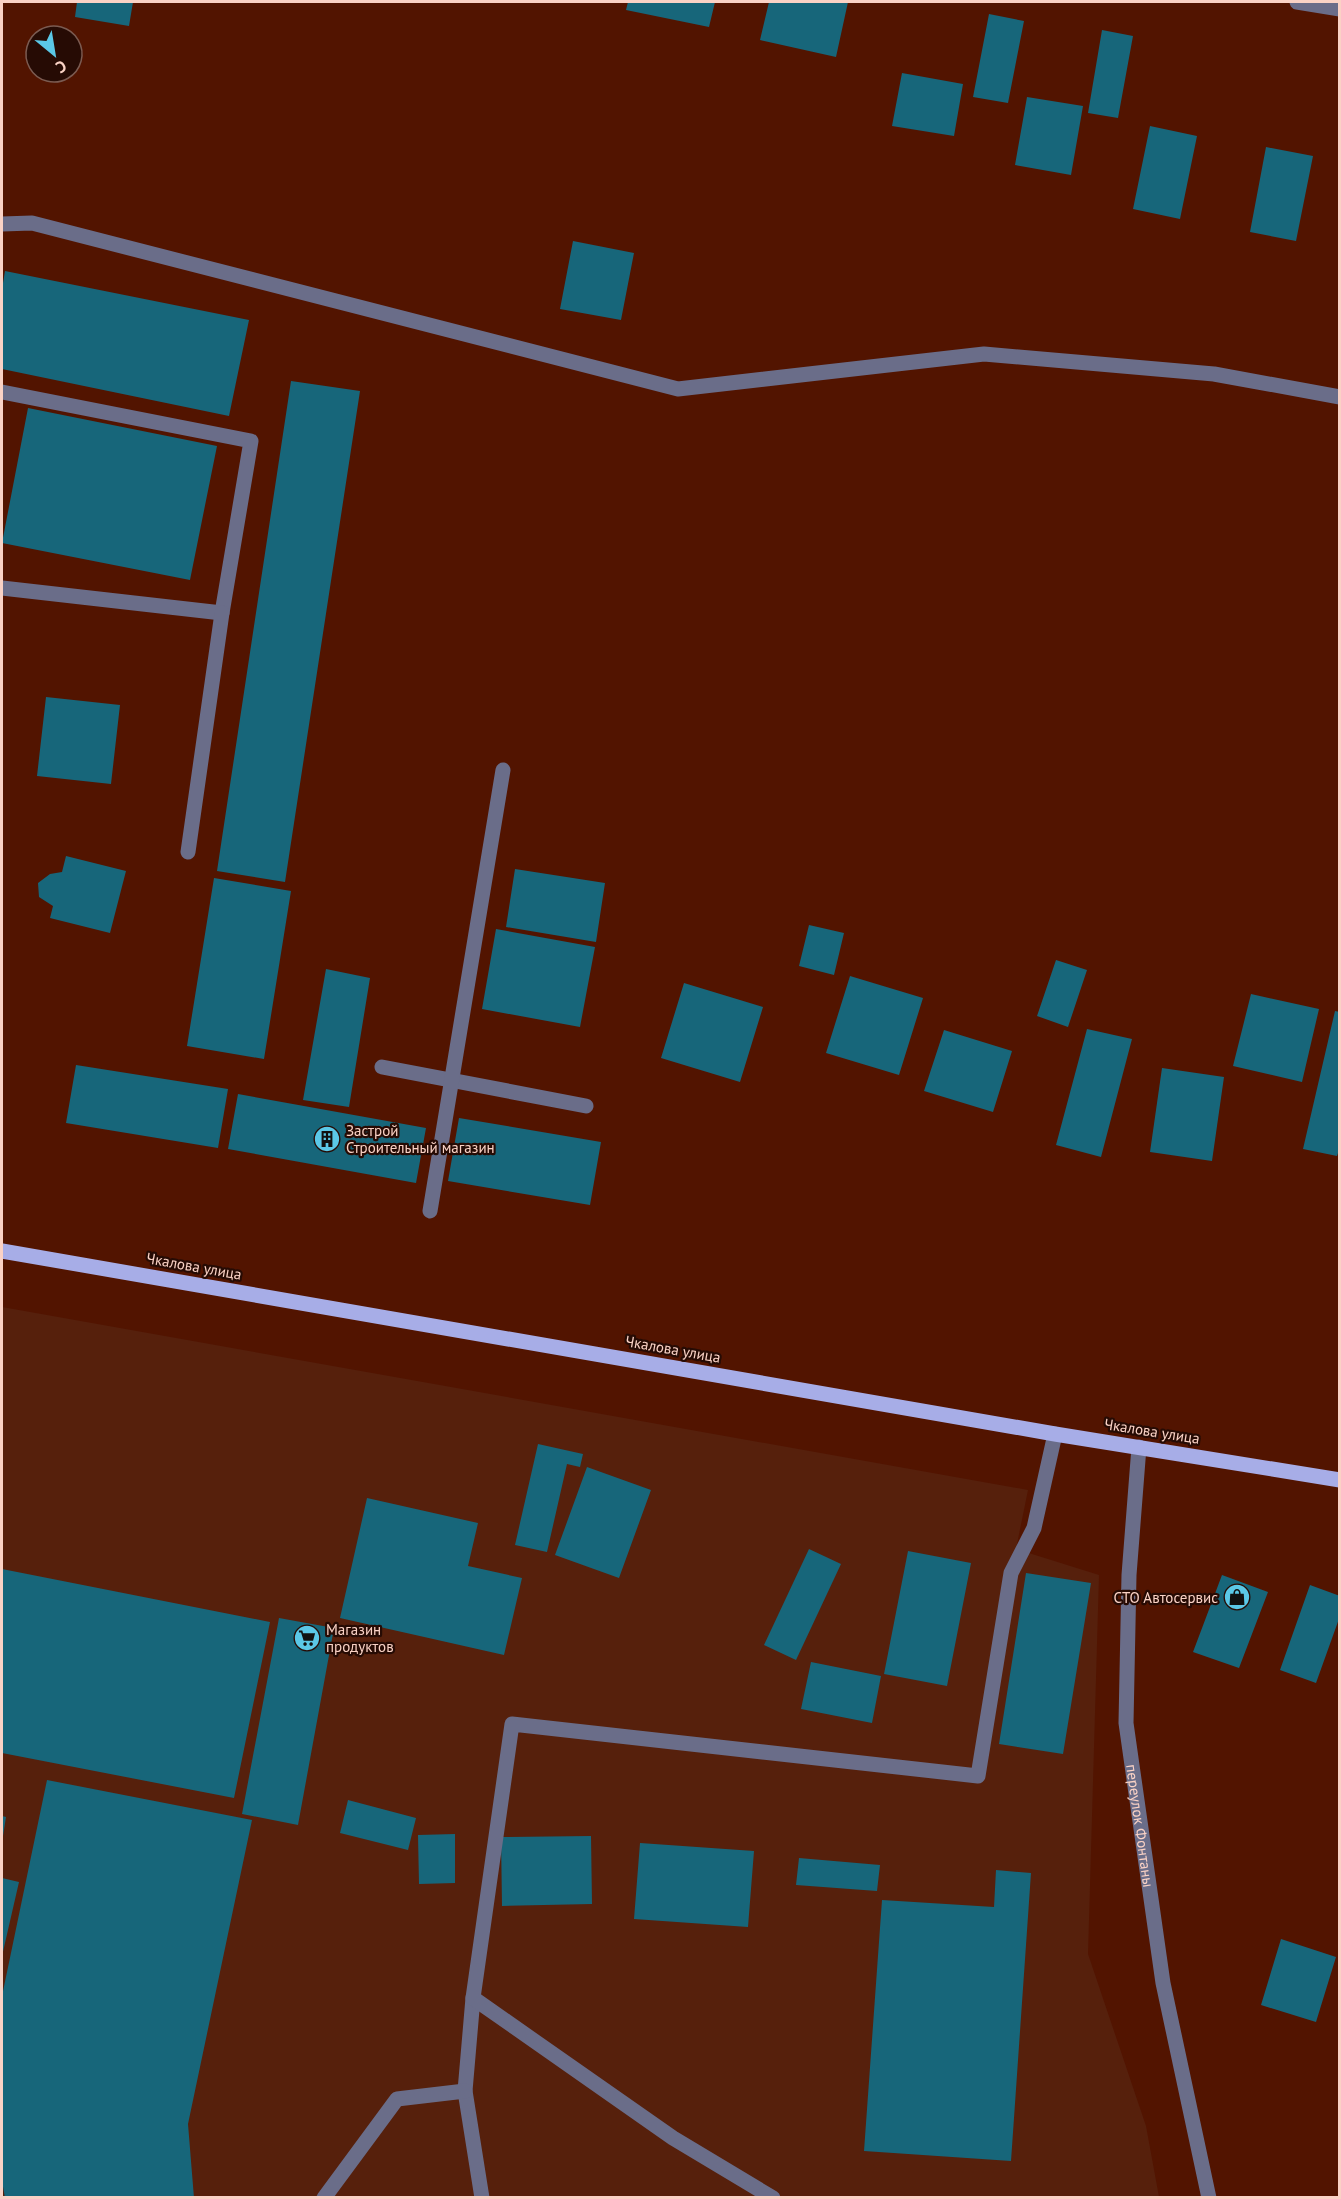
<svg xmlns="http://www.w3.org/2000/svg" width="1341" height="2199" font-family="'PT Sans',sans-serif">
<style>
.built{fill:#56200c}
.building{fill:#17667a}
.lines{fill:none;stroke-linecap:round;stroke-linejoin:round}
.minor{stroke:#6a6d89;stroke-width:15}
.major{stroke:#a7ade7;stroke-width:15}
.labels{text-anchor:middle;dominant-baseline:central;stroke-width:4.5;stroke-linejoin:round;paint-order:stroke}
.poi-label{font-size:15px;fill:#fad2c5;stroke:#260b04;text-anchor:start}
.street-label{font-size:15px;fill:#fad2c5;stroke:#260b04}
</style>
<rect width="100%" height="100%" fill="#521400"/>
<path class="built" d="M2,1307L1028,1490L1016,1549L1099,1575L1088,1954L1146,2126L1159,2197H2Z"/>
<path class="building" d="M77,2H133L129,26L75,17Z
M628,2H715L709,27L626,10Z
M769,2H848L836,57L760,40Z
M989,14L1024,21L1008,103L973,97Z
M1102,30L1133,36L1118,118L1088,113Z
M902,73L963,84L954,136L892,126Z
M1027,97L1083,106L1071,175L1015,165Z
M1150,126L1197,136L1180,219L1133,209Z
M1266,147L1313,156L1296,241L1250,232Z
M573,241L634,253L621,320L560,309Z
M5,271L249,320L229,416L2,369V289Z
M291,381L360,391L285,882L217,871Z
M28,408L217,446L190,580L2,543Z
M46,697L120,705L111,784L37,776Z
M66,856L126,871L110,933L50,918L53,906L39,897L38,883L50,874L62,872Z
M515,869L605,883L596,942L506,927Z
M214,878L291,891L264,1059L187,1046Z
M809,925L844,933L834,975L799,966Z
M496,929L595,947L580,1027L482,1009Z
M1056,960L1087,970L1068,1027L1037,1016Z
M326,969L370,978L349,1107L303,1100Z
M850,976L923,998L899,1075L826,1053Z
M684,983L763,1007L740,1082L661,1058Z
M1251,994L1319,1009L1302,1082L1233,1066Z
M1335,1011L1340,1012V1147L1337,1156L1303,1149Z
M1087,1029L1132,1039L1101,1157L1056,1145Z
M944,1030L1012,1051L993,1112L924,1091Z
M76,1065L228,1089L218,1148L66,1123Z
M1162,1068L1224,1077L1212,1161L1150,1152Z
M238,1094L426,1128L416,1183L228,1149Z
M459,1118L601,1142L590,1205L448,1181Z
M538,1444L583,1454L580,1467L567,1464L547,1552L515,1545Z
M587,1467L651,1490L619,1578L555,1555Z
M367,1498L478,1523L468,1566L522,1578L504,1655L340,1618Z
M809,1549L841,1564L796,1660L764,1645Z
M908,1551L971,1563L947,1686L884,1674Z
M2,1569L270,1622L234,1798L2,1753Z
M1026,1573L1091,1583L1063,1754L999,1744Z
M1222,1575L1268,1592L1239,1668L1193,1652Z
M1310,1585L1340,1596V1616L1316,1683L1280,1670Z
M279,1618L334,1628L298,1825L242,1814Z
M811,1662L881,1676L872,1723L801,1709Z
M47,1780L252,1820L188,2124L194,2198H5L2,2181V1996Z
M348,1800L416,1818L408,1850L340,1833Z
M2,1816L6,1817L3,1836H2Z
M455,1834V1883L419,1884L418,1835Z
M591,1836L592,1904L502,1906L501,1837Z
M640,1843L754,1851L748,1927L634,1919Z
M799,1858L880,1865L877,1891L796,1885Z
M996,1870L1031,1873L1011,2161L864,2151L882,1900L994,1907Z
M2,1878L19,1882L2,1956Z
M1281,1939L1336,1957L1316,2022L1261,2005Z"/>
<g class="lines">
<g class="minor">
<path d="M1297,2L1340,9"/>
<path d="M2,224L32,223L678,389L984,354L1214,374L1340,397"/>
<path d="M2,392L251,441L222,613L2,588"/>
<path d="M188,852L222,613"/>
<path d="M382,1067L586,1106"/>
<path d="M430,1211L503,770"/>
<path id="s1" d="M1139,1447L1129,1575L1126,1723L1163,1983L1209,2198"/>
<path d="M473,1998L465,2091L482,2198"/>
<path d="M324,2198L397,2099L465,2091"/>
<path d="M773,2198L673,2138L473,1998L512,1724L978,1776L1011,1573L1034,1528L1055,1434"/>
</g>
<path class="major" d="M2,1251L1055,1434L1340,1480"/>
</g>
<defs>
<g id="building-disc" transform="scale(1.35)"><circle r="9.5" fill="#5bc8e7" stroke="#260b04"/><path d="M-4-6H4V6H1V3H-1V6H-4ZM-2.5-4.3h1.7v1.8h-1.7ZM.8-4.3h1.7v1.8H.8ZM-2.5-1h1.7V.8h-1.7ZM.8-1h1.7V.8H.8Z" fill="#111"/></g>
<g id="shop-disc" transform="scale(1.35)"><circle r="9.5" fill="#5bc8e7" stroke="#260b04"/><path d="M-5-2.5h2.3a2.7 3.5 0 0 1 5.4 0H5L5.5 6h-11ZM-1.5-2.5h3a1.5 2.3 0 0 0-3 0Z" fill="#111"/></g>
<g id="supermarket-disc" transform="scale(1.35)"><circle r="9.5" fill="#5bc8e7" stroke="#260b04"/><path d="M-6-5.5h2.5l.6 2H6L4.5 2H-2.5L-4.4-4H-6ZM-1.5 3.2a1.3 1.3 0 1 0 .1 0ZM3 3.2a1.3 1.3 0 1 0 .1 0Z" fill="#111"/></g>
</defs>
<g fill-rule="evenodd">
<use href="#building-disc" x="327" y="1139"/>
<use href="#shop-disc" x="1237" y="1597"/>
<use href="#supermarket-disc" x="307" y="1638"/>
</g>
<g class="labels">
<g class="poi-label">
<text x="346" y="1130">Застрой<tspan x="346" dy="17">Строительный магазин</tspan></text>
<text x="1218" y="1597" text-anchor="end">СТО Автосервис</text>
<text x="326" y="1629">Магазин<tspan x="326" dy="17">продуктов</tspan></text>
</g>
<g class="street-label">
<text transform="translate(194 1266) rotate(10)">Чкалова улица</text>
<text transform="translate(673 1349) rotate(10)">Чкалова улица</text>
<text transform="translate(1152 1431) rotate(9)">Чкалова улица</text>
<text stroke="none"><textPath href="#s1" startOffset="380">переулок Фонтаны</textPath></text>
</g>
</g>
<rect width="1341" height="2199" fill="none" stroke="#fad2c5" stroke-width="6"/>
<g transform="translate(54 54) rotate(150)"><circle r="28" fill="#260b04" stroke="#7b5b51" stroke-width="1.5"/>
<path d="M0-4.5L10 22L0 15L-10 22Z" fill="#5bc8e7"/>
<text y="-9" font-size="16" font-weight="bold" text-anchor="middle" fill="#fad2c5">С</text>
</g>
</svg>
